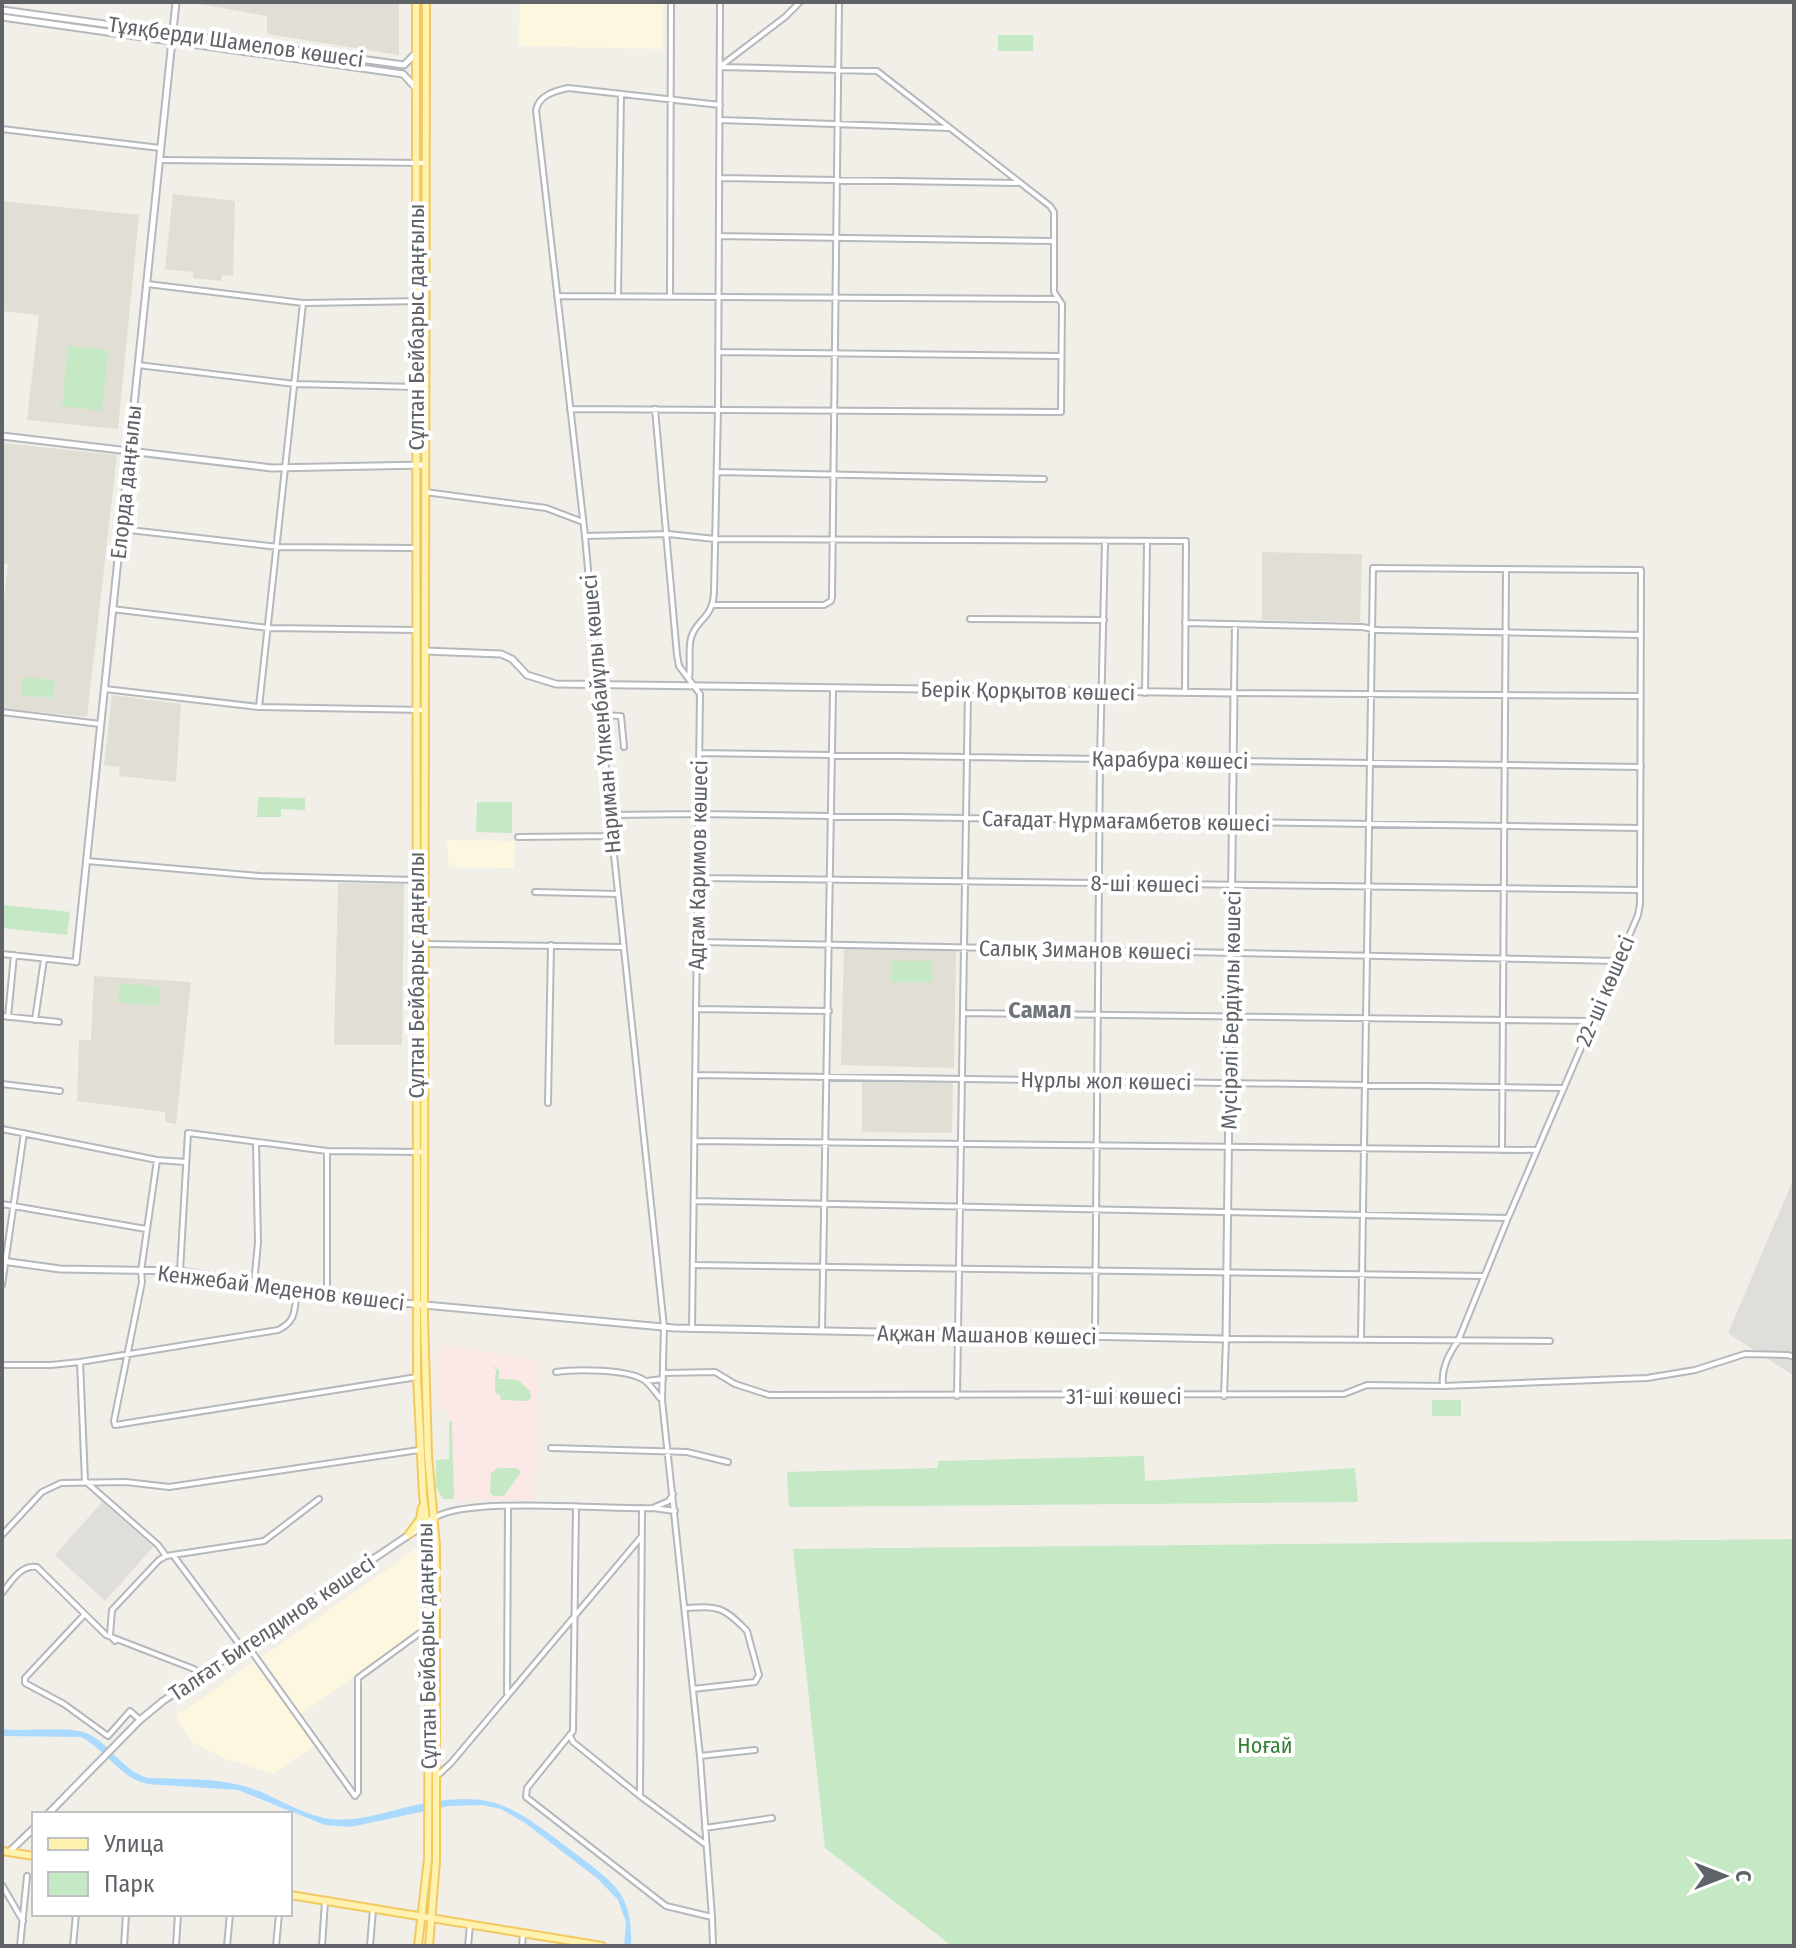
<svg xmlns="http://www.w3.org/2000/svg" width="1796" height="1948" font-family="'Fira Sans Condensed',sans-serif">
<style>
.commercial{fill:#fef7e0}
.industrial{fill:#e0deda}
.education{fill:#e1ded6}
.medical{fill:#fce8e6}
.green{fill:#c5e8c5}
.water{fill:#aadaff}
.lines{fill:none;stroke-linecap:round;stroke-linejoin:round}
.minor-casing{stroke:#b5b8bc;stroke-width:8}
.tertiary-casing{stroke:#b5b8bc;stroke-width:9}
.primary-casing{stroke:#f2c960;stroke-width:10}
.minor{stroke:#fff;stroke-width:4}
.tertiary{stroke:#fff;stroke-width:5}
.primary{stroke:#fff2af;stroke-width:6}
.labels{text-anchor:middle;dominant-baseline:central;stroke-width:8;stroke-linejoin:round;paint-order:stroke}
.street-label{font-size:22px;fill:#5f6368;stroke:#fff}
.park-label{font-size:22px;fill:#348238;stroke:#fff}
.neighbourhood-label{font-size:24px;font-weight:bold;fill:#70757a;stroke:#fff}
</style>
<rect width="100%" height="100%" fill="#f1efe8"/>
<path class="commercial" d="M520,2H663L662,49L519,46Z
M447,840L515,841L514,868L449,867Z
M420,1546V1630L301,1714L262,1657Z
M255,1661L316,1744L273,1774L226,1759L193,1743L176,1716Z"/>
<path class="industrial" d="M1794,1178V1376L1728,1333Z
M102,1502L153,1547L105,1601L55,1555Z"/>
<path class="education" d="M199,2H399V55L267,34V16L199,4Z
M173,194L235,201L233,276L222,275L221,281L193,278V272L165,269Z
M2,201L139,215L118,429L27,420L39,315L2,311Z
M2,443L117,455L87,717L2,708V616L8,564L2,563Z
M1262,552L1362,554L1360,622L1262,620Z
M112,695L181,704L176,782L119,776L120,767L104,765Z
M338,883L404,884L402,1045H334Z
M844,947L956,950L954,1068L841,1065Z
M94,976L191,982L176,1124L165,1122V1112L77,1101L79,1040H91Z
M862,1080L953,1081L952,1133L862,1132Z"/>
<path class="medical" d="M443,1344L538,1360L534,1500L443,1499L436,1487V1460L449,1459V1410H437L438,1351Z"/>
<path class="green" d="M998,35H1033V51H998Z
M68,346L108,350L102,411L62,406Z
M23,677L55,680L53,698L21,695Z
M258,797L305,798V810L281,809V817H257Z
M477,802H512V833L476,832Z
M2,905L70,912L67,935L2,928Z
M892,961H933L932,982H892Z
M120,983L160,987L158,1006L118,1002Z
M491,1365L499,1370V1379L518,1380L530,1391L531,1398L527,1401L501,1400L500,1395L495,1393V1386H503L495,1385L496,1370Z
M1432,1400H1461V1416H1432Z
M449,1420L452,1422L454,1499H443L436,1487V1460L449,1459Z
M1144,1456L1145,1481L1355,1468L1358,1502L789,1507L787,1472L938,1468V1461Z
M498,1468H517L521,1472L504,1496H493L490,1493L491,1473Z
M1794,1539V1946H952L825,1848L793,1549Z"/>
<path class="water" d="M2,1729C25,1732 64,1726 83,1732C108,1739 120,1770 148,1778C178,1779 210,1778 240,1785C271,1792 299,1815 331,1819C355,1822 379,1814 403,1808C494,1787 509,1803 580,1857C617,1885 633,1897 631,1946H624L626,1922L618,1900L598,1879L525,1823L501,1809L482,1805L449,1806L350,1827L325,1825L238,1790L147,1784C119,1777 106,1750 81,1737L5,1736L2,1735Z"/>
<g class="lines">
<g class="minor-casing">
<path id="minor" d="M722,65L785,17L800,2
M720,120L949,128
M2,129L160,148
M160,160L425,163
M719,178L1017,183
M719,236L1053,241
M147,284L303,303L425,301
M618,295L621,94
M557,296L1057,299
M670,296L671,2
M718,352L1060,356
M138,365L295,384L416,387
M570,409L1061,412L1062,304L1054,292V212L1050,206L877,71L720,67
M655,409L677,655L679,666L700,694L692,1329
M717,472L1044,479
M425,492L546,508L583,522
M121,529L278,547L415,548
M585,536L668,534L715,539L1186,541L1185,693
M713,605H824L831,601L832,597L839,2
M112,609L269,628L417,630
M970,619L1104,620
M1185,623L1362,627L1379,630L1641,635
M1235,624L1234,693L1641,696
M689,678C691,665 688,650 691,638C696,619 713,619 714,592L718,409L720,2
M105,689L259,707L425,710
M1145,693L1147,543
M259,707L303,303
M2,712L100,724
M600,715L621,716L624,747
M699,753L1641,767
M611,815L699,814L1640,828
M518,837L611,836
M87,861L260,876L415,880
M698,878L1640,890
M535,892L618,894
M698,942L1617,961
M424,944L623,947
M2,954L76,962
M697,1009L829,1011
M963,1013L1592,1021
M2,1016L59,1022
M8,1017L14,955
M35,1020L44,959
M696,1075L1564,1088
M2,1084L60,1091
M548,1103L551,945
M2,1129L157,1160L186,1162
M696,1141L1537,1150
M1502,1150L1506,570
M157,1160L141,1271L142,1282L114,1421L115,1425L417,1377
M695,1201L1508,1218
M2,1204L146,1229
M695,1265L1484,1276
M180,1271L188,1133L327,1151L424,1152
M254,1284L258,1243L256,1143
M2,1285L24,1133
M327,1296V1151
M822,1331L833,690
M1095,1337L1100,759L1105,542
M1361,1340L1373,568L1641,570L1640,904L1638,915L1508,1218L1458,1341C1448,1355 1441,1369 1443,1386
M80,1362L85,1481L158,1545L166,1556
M2,1365H51L80,1362L278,1330C297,1321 294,1310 297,1291
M556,1372C576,1369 627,1369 644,1380C650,1384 655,1392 660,1398
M663,1373L715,1372L735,1384L769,1395L1344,1394L1367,1385L1443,1386L1647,1378L1695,1370L1745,1354L1788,1355L1794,1357
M646,1381L663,1379
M957,1396L968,691
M1224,1396L1226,1339L1550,1341
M551,1448L687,1452L728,1462
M576,1507L573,1731L527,1788L526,1797L666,1906L712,1917L713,1946
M655,1507L669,1501L673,1494
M434,1518C469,1496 604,1510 653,1508L675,1511
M2,1535L42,1492L61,1483L126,1482L169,1487L419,1450
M173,1555L242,1648
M2,1593C11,1582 21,1564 37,1567L106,1635L194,1669L201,1675
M685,1608C718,1606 723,1606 747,1631L759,1675L755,1682L693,1689
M84,1615L25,1678V1683L64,1704L108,1736L130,1711L140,1720
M115,1641L110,1635L112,1610L159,1560L166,1556L264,1541L319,1499
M247,1645L355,1796L358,1792V1678L421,1632L429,1629
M507,1693L508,1506
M570,1736L573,1742L640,1796L705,1844
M700,1756L755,1750
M436,1777L451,1763L642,1536
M640,1796L642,1508
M705,1828L772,1818
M2,1885L23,1921
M712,1917L700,1756L662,1400L664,1327L612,836L585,536L536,110C539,95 555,91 568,88L720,105
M20,1946L27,1876
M73,1946L76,1914
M124,1946L126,1914
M176,1946L178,1914
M227,1946L230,1914
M276,1946L279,1914
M322,1946L325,1901
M370,1946L373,1909
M468,1946L470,1925
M522,1946L523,1934"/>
</g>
<g class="tertiary-casing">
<path id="tertiary" d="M2,10L404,65L416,53
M2,17L403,74L415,87
M2,436L272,468L425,465
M76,962L176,2
M2,1261L60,1269L180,1271L327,1296L674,1328L1226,1339L1234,693L556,684L527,675L512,659L501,654L425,651
M48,1814L140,1720L163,1701L434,1518
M9,1852L34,1828"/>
</g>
<g class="primary-casing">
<path id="primary" d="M416,2L417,1377L423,1495L429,1544V1629L428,1859L418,1946
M426,2L424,1317L428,1455L436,1546V1861L429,1946
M409,1534L420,1519L422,1507
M2,1851L34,1856
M290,1895L602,1946"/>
</g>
<use href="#minor" class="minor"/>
<use href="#tertiary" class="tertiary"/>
<use href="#primary" class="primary"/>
</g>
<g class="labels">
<g class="street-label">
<text transform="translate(236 42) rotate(8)">Тұяқберди Шамелов көшесі</text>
<text transform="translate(416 327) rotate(-90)">Сұлтан Бейбарыс даңғылы</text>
<text transform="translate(126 482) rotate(-84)">Елорда даңғылы</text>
<text transform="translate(1028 691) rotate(1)">Берік Қорқытов көшесі</text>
<text transform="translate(601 714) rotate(-95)">Нариман Үлкенбайұлы көшесі</text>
<text transform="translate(1170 760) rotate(1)">Қарабура көшесі</text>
<text transform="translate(1126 821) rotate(1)">Сағадат Нұрмағамбетов көшесі</text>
<text transform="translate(698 865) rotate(-89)">Адгам Каримов көшесі</text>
<text transform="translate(1145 884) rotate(1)">8-шi көшесi</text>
<text transform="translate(1085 950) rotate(1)">Салық Зиманов көшесі</text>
<text transform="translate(416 975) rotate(-90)">Сұлтан Бейбарыс даңғылы</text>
<text transform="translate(1605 991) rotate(-67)">22-ші көшесі</text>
<text transform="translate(1231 1010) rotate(-89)">Мүсірәлі Бердіұлы көшесі</text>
<text transform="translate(1106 1081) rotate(1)">Нұрлы жол көшесі</text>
<text transform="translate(281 1288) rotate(7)">Кенжебай Меденов көшесі</text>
<text transform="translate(987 1335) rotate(1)">Ақжан Машанов көшесі</text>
<text x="1124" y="1396">31-ші көшесі</text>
<text transform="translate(272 1628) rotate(-34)">Талғат Бигелдинов көшесі</text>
<text transform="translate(427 1646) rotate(-91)">Сұлтан Бейбарыс даңғылы</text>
</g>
<g class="park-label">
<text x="1265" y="1745">Ноғай</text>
</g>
<g class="neighbourhood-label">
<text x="1040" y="1010">Самал</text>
</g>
</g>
<rect width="1796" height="1948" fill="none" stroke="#5f6368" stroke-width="8"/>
<rect x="32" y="1812" width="260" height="104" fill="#ffffff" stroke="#bfc1c3" stroke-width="2"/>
<rect x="48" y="1838" width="40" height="12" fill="#fff2af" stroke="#bfc1c3" stroke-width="2"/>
<text x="104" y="1852" font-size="24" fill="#5f6368">Улица</text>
<rect x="48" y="1872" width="40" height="24" fill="#c5e8c5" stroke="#bfc1c3" stroke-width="2"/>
<text x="104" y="1892" font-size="24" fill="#5f6368">Парк</text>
<g transform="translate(1724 1876) rotate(90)" stroke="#ffffff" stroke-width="6" paint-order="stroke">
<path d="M0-6L14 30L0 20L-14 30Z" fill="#5f6368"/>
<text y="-12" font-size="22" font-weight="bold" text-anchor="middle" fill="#5f6368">С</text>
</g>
</svg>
